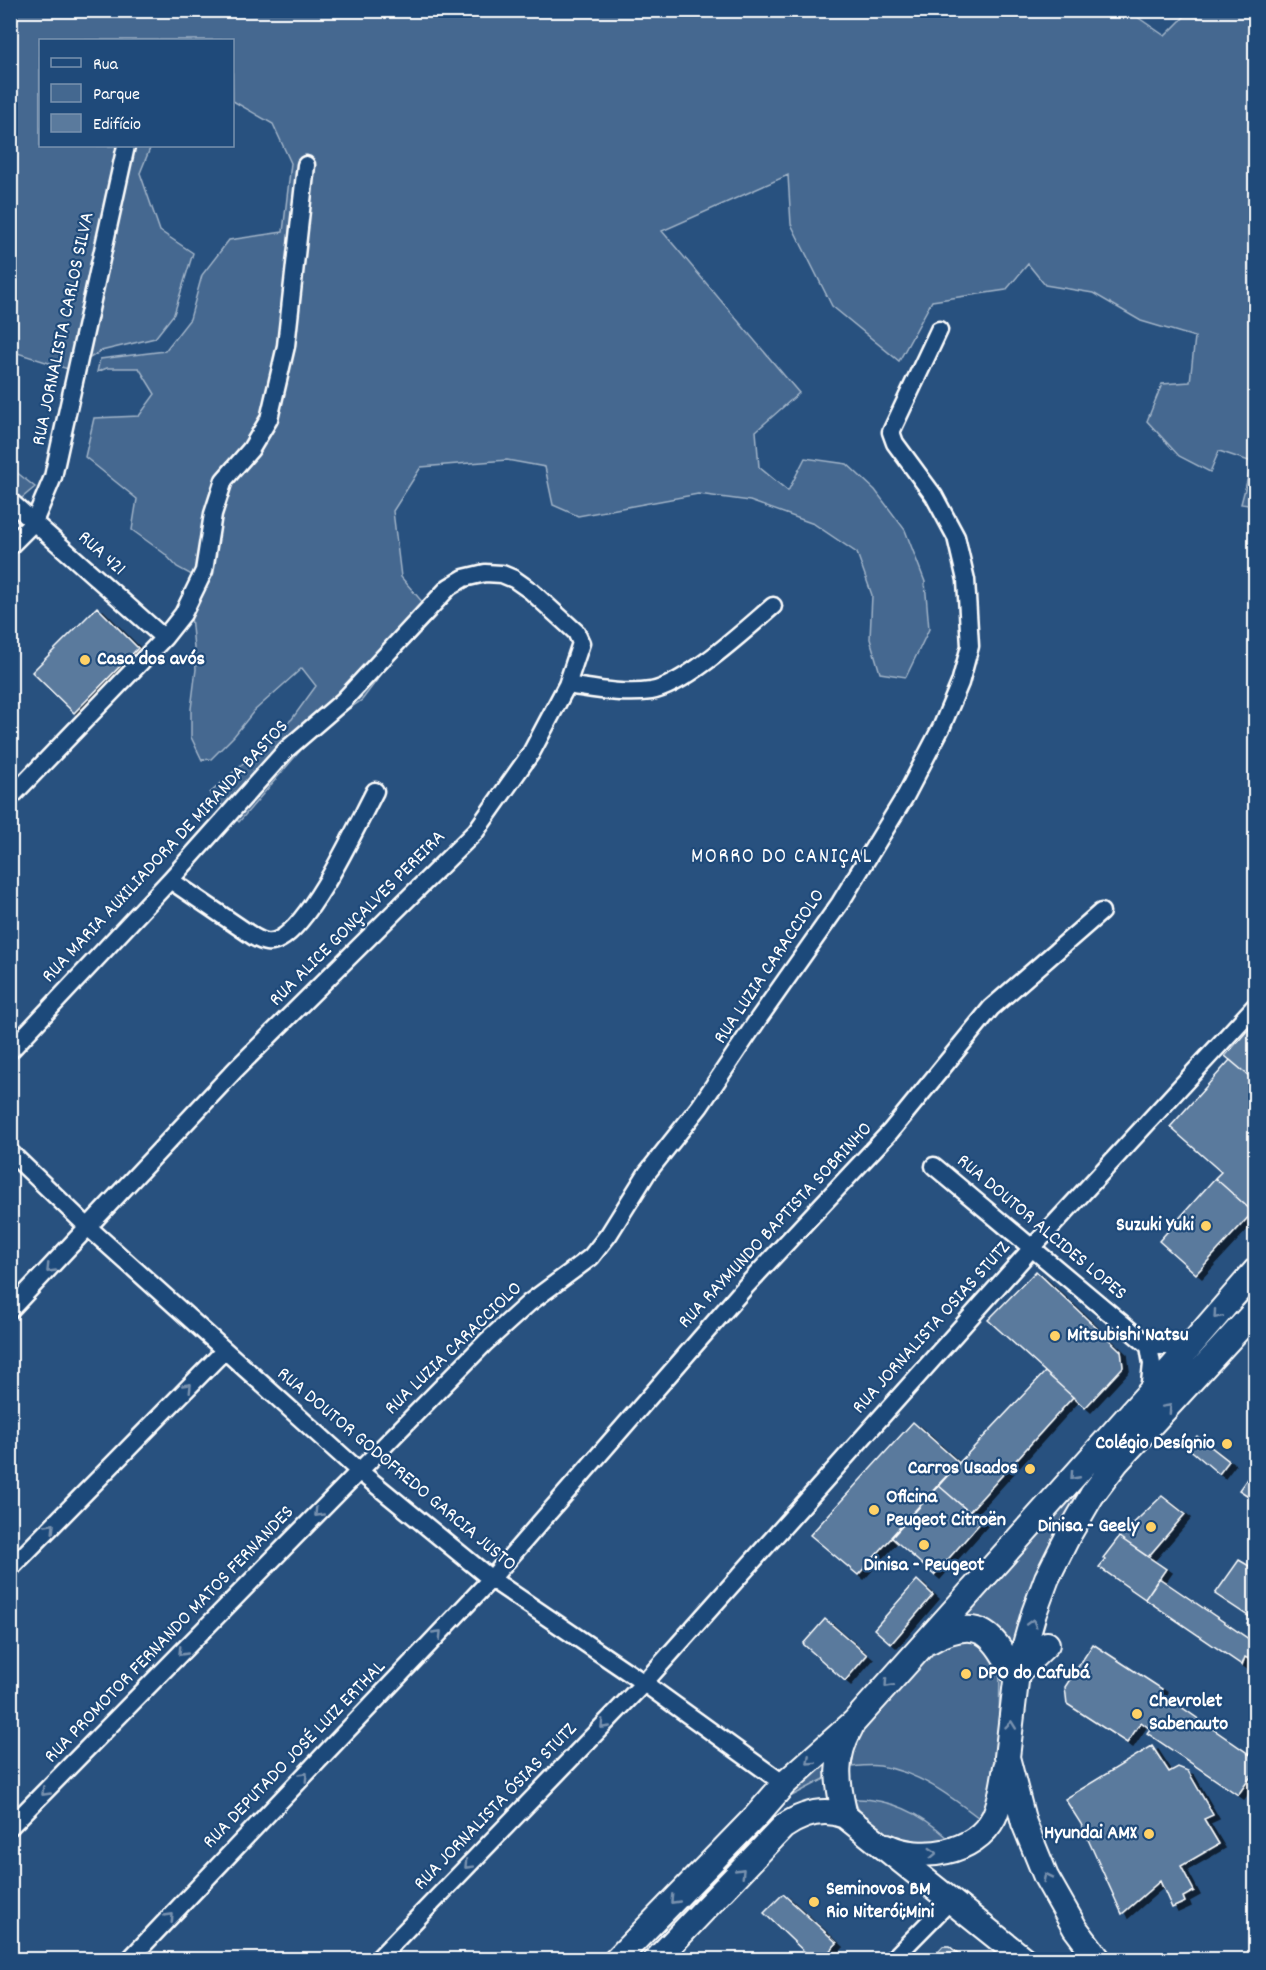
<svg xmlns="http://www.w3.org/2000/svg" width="1266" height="1970" font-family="Dekko,sans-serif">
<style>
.green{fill:#446890;stroke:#a2b4c8;stroke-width:1.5}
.building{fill:#5a7a9d;stroke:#fff;stroke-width:1.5;filter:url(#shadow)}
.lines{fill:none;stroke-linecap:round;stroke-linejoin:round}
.minor-casing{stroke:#fff;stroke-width:21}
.secondary-casing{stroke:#fff;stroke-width:28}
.minor{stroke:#1f4a7a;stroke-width:16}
.secondary{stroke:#1f4a7a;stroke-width:24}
.oneway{stroke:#7992af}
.poi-dot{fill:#ffd166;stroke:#1f4a7a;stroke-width:2}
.labels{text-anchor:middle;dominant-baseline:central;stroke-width:4.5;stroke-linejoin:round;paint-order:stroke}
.street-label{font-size:20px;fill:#fff;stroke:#1f4a7a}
.poi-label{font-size:20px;font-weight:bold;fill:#fff;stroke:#1f4a7a;text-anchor:start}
.neighbourhood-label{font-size:21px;letter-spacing:1.5px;fill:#fff;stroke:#1f4a7a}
</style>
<defs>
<filter id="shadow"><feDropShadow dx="6" dy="4" stdDeviation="0" flood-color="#0009"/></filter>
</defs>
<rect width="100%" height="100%" fill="#28517f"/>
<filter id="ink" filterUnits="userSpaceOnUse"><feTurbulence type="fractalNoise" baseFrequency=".0167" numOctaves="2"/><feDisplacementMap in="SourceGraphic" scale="12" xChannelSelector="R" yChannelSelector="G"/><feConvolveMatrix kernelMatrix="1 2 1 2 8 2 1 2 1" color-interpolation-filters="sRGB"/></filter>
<g filter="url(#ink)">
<path class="green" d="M1127,10L1165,36L1190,11H1255V506L1241,504L1252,462L1219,451L1210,472L1179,456L1147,421L1162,384L1190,382L1195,337L1141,321L1093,293L1045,285L1028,264L1006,290L932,301L899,361L832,306L791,224L788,175L662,231L799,393L756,431L759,467L788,491L805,458L847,464L875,490L905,530L925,582L929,629L906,677L880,673L870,639L872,595L857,553L814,524L750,501L698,494L578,516L553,505L545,467L507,460L421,467L393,511L401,577L435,617L383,672L362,700L318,730L239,822L210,793L292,719L316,686L302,668L254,711L234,736L211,759L202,760L191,737V709L196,669L191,616L202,593L192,575L177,567L165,554L132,530L137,499L85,457L94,418L139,416L155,394L139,368H107L97,372L100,359L165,351L190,319L202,275L229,240L283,232L291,163L273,124L233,101L232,40H40V146H151L140,173L160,231L193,253L174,314L155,338L101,351L71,370L11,351V11Z
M10,467L35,487L11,507H10Z
M1111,1449L1060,1529L1033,1580L1013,1645C996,1624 982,1623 957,1618Z
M967,1639L986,1645L1000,1668L999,1729L992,1789L979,1818C949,1795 918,1772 880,1766C872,1765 861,1766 852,1767L854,1748L862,1732L934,1650Z
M829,1750L828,1777L788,1798Z
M854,1799C891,1798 922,1814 948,1838C920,1849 887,1842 865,1820C860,1815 857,1806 854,1799Z"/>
<path class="building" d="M97,607L138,648L74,713L32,672Z
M1256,1021V1082L1225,1056Z
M1230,1060L1256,1082V1209L1253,1212L1215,1178L1221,1172L1170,1127Z
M1215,1178L1253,1212L1196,1274L1159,1241Z
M1036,1271L1121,1351L1123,1367L1085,1408L988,1320Z
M1045,1372L1073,1397L969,1512L938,1485Z
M913,1422L959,1463L858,1575L810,1535Z
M1197,1436L1229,1461L1219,1474L1187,1447Z
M1249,1476L1256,1480V1501L1239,1490Z
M938,1485L981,1522L934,1575L891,1537Z
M1162,1496L1185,1514L1148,1557L1119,1537Z
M1119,1537L1166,1569L1145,1599L1099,1567L1105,1560L1103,1558Z
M1239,1560L1256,1570V1629L1247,1623L1251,1618L1215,1594Z
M1159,1578L1256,1644V1655L1253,1661L1245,1657L1242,1665L1145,1599Z
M917,1580L933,1595L891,1644L874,1629Z
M825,1619L867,1655L845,1681L803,1644Z
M1093,1644L1162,1689L1156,1700L1166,1707L1171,1700L1256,1759V1769L1238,1795L1147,1733L1150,1729L1141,1722L1127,1743L1067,1704L1065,1687Z
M1256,1655V1674L1250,1670Z
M1152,1746L1169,1772L1178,1767L1188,1771L1213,1815L1204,1819L1219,1844L1181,1866L1194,1891L1183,1897L1185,1902L1172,1908L1160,1881L1122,1914L1081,1824L1065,1799Z
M783,1894L837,1943L821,1960H813L764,1913Z
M943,1946H949L966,1960H930Z"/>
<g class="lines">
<g class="minor-casing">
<path id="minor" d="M10,501L164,638
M10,546L34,522L53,477L126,146
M567,685C595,689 623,695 651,691C686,685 745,630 773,606
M10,798L164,638L183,614L204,571L213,514L224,480L251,449L269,419L286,346L306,165
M170,880L254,937C263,942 270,945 280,939C313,921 356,827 375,791
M10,1051L170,880L287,749L344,700L449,587L464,578L485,573L502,574L514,579L531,591L576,632L581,643L567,685L531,753L476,831L235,1070L10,1310
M10,1152L89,1228L359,1471L491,1579L644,1683L784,1784
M934,1166L1149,1346
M1149,1392L1152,1364L1149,1346H1175L1194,1340
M10,1569L224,1351
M10,1827L486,1342L529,1303L591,1257L609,1234L647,1173L700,1106L759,1018L840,903L906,795L942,726L960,683L970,646L966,580L956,537L934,496L895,443L891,432L939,330
M129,1960L491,1579L746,1286L890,1132L991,1008L1101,912
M377,1960L644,1683L1032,1248L1256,1005
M892,1960L950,1901"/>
</g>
<g class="secondary-casing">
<path id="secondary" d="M930,1641C979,1613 996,1635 1016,1679
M1019,1671L1047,1644
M845,1816C837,1782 833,1759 851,1727
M887,1846C921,1862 975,1854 994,1817C1001,1802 1003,1784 1006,1767
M616,1960L756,1816L784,1784L854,1722L1173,1366L1256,1270
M656,1960L783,1827C802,1814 823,1807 845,1816L1025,1960
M1099,1960L1075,1928L1046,1877L1024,1823L1007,1757L1017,1673L1034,1613L1047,1578L1068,1536L1092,1495L1116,1463L1256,1310"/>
</g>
<use href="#minor" class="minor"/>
<use href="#secondary" class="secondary"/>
</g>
<defs><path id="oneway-chevron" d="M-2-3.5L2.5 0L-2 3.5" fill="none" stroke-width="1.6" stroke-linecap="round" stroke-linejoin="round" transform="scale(1.5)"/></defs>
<g class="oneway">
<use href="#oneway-chevron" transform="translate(50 1269) rotate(134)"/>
<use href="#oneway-chevron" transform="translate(1217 1315) rotate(131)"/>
<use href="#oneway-chevron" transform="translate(188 1387) rotate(-46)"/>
<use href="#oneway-chevron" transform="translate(1168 1408) rotate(-47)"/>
<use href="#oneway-chevron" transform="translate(1074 1476) rotate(132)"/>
<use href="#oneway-chevron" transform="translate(318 1513) rotate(134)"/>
<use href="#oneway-chevron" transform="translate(51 1527) rotate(-46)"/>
<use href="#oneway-chevron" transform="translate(1032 1623) rotate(-74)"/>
<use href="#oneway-chevron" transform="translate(438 1634) rotate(-46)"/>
<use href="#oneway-chevron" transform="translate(182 1652) rotate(134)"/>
<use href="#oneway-chevron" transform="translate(888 1684) rotate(132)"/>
<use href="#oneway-chevron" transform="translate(604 1725) rotate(134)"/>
<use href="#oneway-chevron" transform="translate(1011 1725) rotate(-84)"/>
<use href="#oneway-chevron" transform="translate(810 1761) rotate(138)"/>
<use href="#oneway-chevron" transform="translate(304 1776) rotate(-46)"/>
<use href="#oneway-chevron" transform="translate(45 1792) rotate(134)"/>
<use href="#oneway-chevron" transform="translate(933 1853) rotate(-3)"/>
<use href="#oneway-chevron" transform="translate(468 1865) rotate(134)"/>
<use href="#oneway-chevron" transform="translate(741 1872) rotate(-46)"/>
<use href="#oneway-chevron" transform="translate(1047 1877) rotate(-116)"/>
<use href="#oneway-chevron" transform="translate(674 1900) rotate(134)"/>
<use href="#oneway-chevron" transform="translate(170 1917) rotate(-46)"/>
</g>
</g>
<g class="poi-dot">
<circle cx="85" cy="660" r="6"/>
<circle cx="1206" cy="1226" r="6"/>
<circle cx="1055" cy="1336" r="6"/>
<circle cx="1227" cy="1444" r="6"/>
<circle cx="1030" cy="1469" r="6"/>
<circle cx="874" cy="1510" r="6"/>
<circle cx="1151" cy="1527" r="6"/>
<circle cx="924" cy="1545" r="6"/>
<circle cx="966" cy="1674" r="6"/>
<circle cx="1137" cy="1714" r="6"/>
<circle cx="1149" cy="1834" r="6"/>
<circle cx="814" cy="1902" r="6"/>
</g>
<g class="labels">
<g class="street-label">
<text transform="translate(64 329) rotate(-78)">RUA JORNALISTA CARLOS SILVA</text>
<text transform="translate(101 554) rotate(42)">RUA 421</text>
<text transform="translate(166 852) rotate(-47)">RUA MARIA AUXILIADORA DE MIRANDA BASTOS</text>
<text transform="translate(358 919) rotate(-45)">RUA ALICE GONÇALVES PEREIRA</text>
<text transform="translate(770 967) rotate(-56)">RUA LUZIA CARACCIOLO</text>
<text transform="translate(776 1226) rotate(-47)">RUA RAYMUNDO BAPTISTA SOBRINHO</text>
<text transform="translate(1041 1228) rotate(40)">RUA DOUTOR ALCIDES LOPES</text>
<text transform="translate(932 1328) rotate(-48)">RUA JORNALISTA OSIAS STUTZ</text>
<text transform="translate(454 1349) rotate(-44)">RUA LUZIA CARACCIOLO</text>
<text transform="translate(396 1470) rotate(40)">RUA DOUTOR GODOFREDO GARCIA JUSTO</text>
<text transform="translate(170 1635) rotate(-46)">RUA PROMOTOR FERNANDO MATOS FERNANDES</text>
<text transform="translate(295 1755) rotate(-46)">RUA DEPUTADO JOSÉ LUIZ ERTHAL</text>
<text transform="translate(496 1807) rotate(-46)">RUA JORNALISTA ÓSIAS STUTZ</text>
</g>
<g class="poi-label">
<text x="97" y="660">Casa dos avós</text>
<text x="1194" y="1226" text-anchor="end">Suzuki Yuki</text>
<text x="1067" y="1336">Mitsubishi Natsu</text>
<text x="1215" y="1444" text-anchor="end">Colégio Desígnio</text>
<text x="1018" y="1469" text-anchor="end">Carros Usados</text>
<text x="886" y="1498">Oficina<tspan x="886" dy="23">Peugeot Citroën</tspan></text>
<text x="1139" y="1527" text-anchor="end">Dinisa - Geely</text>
<text x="924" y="1566" text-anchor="middle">Dinisa - Peugeot</text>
<text x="978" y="1674">DPO do Cafubá</text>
<text x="1149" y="1702">Chevrolet<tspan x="1149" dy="23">Sabenauto</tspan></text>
<text x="1137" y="1834" text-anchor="end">Hyundai AMX</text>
<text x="826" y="1890">Seminovos BM<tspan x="826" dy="23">Rio Niterói;Mini</tspan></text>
</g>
<g class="neighbourhood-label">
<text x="782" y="858">MORRO DO CANIÇAL</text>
</g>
</g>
<rect width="1266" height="1970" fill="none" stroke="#1f4a7a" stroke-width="36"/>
<rect x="18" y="18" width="1230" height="1934" fill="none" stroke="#fff" stroke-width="2" filter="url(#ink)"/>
<rect x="39" y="39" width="195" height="108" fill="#1f4a7a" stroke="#7992af" stroke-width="1.5"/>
<rect x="51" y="58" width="30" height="9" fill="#1f4a7a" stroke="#7992af" stroke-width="1.5"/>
<text x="93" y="69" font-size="18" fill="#ffffff">Rua</text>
<rect x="51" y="84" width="30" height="18" fill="#446890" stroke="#7992af" stroke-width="1.5"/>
<text x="93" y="99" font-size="18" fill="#ffffff">Parque</text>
<rect x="51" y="114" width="30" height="18" fill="#5a7a9d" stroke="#7992af" stroke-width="1.5"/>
<text x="93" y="129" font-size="18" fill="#ffffff">Edifício</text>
</svg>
